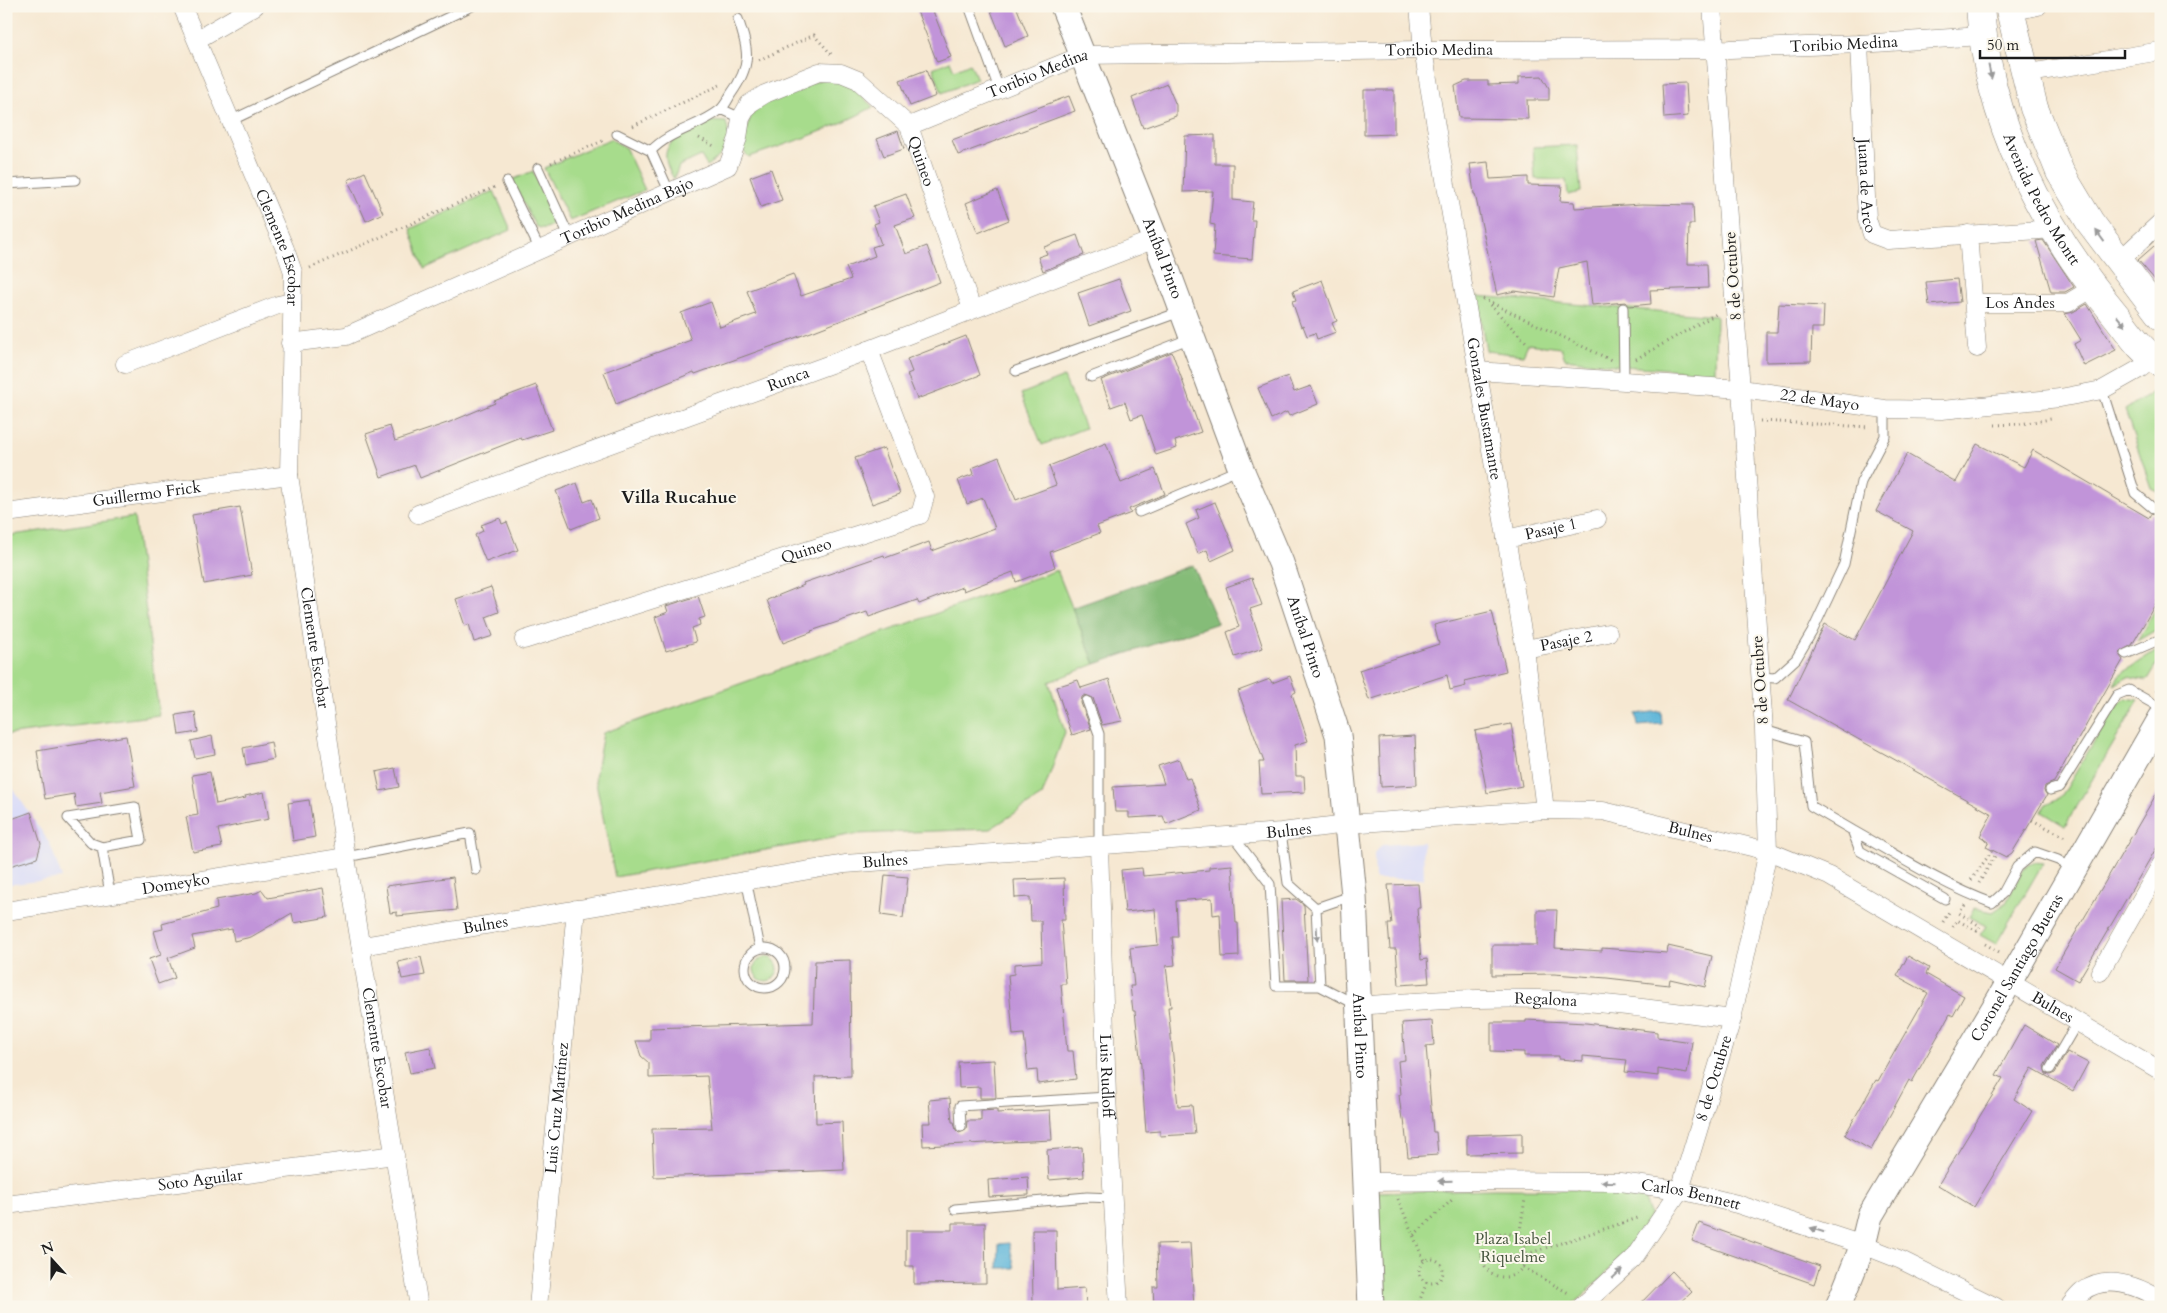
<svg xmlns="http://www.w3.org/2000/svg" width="2167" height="1313" font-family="Cardo,serif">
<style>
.built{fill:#d5d8f9}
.green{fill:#a7dc8c;stroke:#627c54}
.forest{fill:#85bc78;stroke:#506c4a}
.water{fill:#5ab4d8;stroke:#3b687a}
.building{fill:#c194d9}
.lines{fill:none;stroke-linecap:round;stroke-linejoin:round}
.lane-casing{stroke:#898277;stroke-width:11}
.street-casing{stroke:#898277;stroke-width:19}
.secondary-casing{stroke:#898277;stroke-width:27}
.primary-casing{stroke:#898277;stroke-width:29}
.path{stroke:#898277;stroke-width:3;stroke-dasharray:1 4;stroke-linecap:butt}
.lane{stroke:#fff;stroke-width:9}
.street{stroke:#fff;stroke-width:18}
.secondary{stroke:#fff;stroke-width:25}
.primary{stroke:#fff;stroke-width:28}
.oneway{fill:#999}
.labels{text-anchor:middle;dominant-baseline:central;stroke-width:4;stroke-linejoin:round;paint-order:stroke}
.street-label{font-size:16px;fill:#1c1c1c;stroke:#fbf7ec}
.park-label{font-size:16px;fill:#46563e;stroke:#fbf7ec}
.neighbourhood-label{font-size:18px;font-weight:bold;fill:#1c1c1c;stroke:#fbf7ec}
</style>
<rect width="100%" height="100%" fill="#fbf7ec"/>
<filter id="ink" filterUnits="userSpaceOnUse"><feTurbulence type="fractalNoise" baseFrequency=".02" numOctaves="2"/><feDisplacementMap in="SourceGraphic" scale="10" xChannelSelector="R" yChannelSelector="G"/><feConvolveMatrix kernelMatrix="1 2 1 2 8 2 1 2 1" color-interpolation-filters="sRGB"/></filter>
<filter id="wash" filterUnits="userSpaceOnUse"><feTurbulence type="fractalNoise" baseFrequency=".0096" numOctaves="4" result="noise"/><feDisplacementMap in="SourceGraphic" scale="20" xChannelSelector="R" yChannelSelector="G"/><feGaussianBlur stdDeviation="1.12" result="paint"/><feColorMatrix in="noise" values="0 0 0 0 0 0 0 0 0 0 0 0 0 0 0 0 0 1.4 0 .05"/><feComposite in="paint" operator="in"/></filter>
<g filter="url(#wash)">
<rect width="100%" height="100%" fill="#f6e8d2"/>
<path class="built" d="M6,778L50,844L62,878L6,885Z
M1423,842L1424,879H1375L1374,853L1382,845Z"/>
<path class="green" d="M950,61L954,70L970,63L977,79L942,93L933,68Z
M825,78C849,81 856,91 873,107C834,129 792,142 749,157L742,150C745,140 746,128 750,119C761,96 802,87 825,78Z
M709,121L726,122C733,146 726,152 707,166L701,156L679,166L674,179C651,141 681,138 709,121Z
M610,139L625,147L645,190L570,221L544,168Z
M1577,145L1581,192L1568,195L1566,180L1535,179L1533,147Z
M533,171L556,222C549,227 543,231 535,226L512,180Z
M494,191L511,230L424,269L410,229Z
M1477,296L1716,316L1715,372L1623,366L1565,359L1561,348L1528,344L1523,355L1486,351Z
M1064,377L1085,428L1042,445L1021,394Z
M2161,387V493L2151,488L2125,410Z
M134,517L159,715L6,735V536Z
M1057,570L1095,664L1049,682L1065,732L1042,796L990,829L855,834L615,877L595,777L603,733Z
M2161,599V627L2137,641Z
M2161,647V658L2147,681L2128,677L2114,685L2119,675Z
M2126,698L2139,700L2065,826L2042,812L2045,805L2062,796L2112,711Z
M2033,862L2043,863L1996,944L1980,935L1986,926L1969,917L1974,908L1993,912L2006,903L2022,870Z
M754 969a12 12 0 1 1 24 0a12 12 0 1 1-24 0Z
M1494,1189L1642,1190L1650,1215C1629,1251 1602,1281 1569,1307H1382L1377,1192Z"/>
<path class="forest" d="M1193,565L1218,623L1095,664L1072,608Z"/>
<path class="water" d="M1661,711L1662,724L1638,726L1636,714Z
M1009,1243L1015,1268H998L999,1244Z"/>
<g id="blocks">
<path class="building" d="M915,6H931L951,57L937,62Z
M989,6H1016L1028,36L1005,46Z
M926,70L936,96L910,106L900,80Z
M1542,76L1549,88V100H1527L1528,119L1459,118L1455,86L1466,81H1488V85L1519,84V77Z
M1686,83L1688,116L1664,118L1662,84Z
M1167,84L1176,105V116L1143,128L1132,98Z
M1364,90H1394V134L1364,135Z
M1069,96L1075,111L958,155L952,140Z
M898,131L904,149L884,156L877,139Z
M1215,135V164H1233V200L1253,202L1251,220H1255L1252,259L1213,256L1215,225L1210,224L1213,191L1183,192L1185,136Z
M1488,162L1490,179L1528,177V185L1562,186L1560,201L1574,202L1575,208L1642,204L1693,205L1694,224H1689L1688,264H1707L1708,288L1650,290L1651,304L1629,306L1626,302L1592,305L1587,262L1559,268L1554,297L1515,291L1497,295L1475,194H1474L1470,164Z
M771,169L782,200L761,207L750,177Z
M365,172L383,213L366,221L348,180Z
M997,190L1009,220L978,233L966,203Z
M906,194L915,218L895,225L906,254L927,246L940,282L814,331L695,374L694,372L616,404L604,372L691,340L681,313L711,302L720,327L756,314L747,291L793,274L801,296L851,279L846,267L875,256L872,247L881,244L874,224L879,222L873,206Z
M1077,235L1084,255L1043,271L1038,257L1047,254L1044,247Z
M2043,240L2074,287L2065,292H2051L2036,241Z
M2154,246L2161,254V287L2138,260Z
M1119,279L1131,311L1089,326L1078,293Z
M1957,279L1960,302L1929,305L1926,282Z
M1322,280L1337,321L1332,323L1336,332L1317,339L1315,333L1307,336L1303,326L1301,327L1292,301L1296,300L1293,291Z
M1779,304L1824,306L1823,328H1812L1811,361L1766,362V332H1777Z
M2087,304L2116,350L2084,366L2074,344L2081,340L2065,314L2073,312Z
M966,336L980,375L917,399L907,374L912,372L907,359Z
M1172,352L1201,432L1175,441L1177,448L1156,455L1142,415L1131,419L1125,402L1111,407L1101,380Z
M1288,376L1294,392L1311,386L1318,404L1289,416L1287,412L1271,419L1258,388Z
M536,385L552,430L522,440L521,438L420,478L415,465L381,477L366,434L390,426L395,441L450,422L495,403L494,401Z
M1106,443L1121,483L1155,469L1165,494L1129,509L1131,513L1097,526L1100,533L1050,552L1055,567L1016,582L1013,572L964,591L963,587L919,604L917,600L869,617L867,612L811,631L812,632L783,643L767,600L804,585L803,583L884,555L885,558L929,542L932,551L995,528L983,498L967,504L958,480L974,474L972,468L999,457L1016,500L1056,485L1049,466Z
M1977,444L2024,467L2033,450L2149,518L2151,514L2156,515L2159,513L2160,507L2158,504L2161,498V594L2132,645L2121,651L2120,656L2123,660L2054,782L2045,786L2044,791L2047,795L2032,820L2012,853L2006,857L1986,847L1989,842L1980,836L1992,814L1788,700L1825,624L1855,640L1913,531L1876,511L1907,454L1956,482Z
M884,448L900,494L872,504L855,458Z
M577,483L584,502L592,499L599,518L571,529L556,491Z
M1215,502L1235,550L1211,561L1207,550L1198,554L1186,524L1199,518L1196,510Z
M240,507L252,575L204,584L192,515Z
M500,518L502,524L507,522L518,550L486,562L475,535L483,531L481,525Z
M1252,578L1262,605L1250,609L1263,648L1235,657L1227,632L1239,627L1226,587Z
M491,587L499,612L486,617L493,636L474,642L469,624L465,626L456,599Z
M698,596L705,617L699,619L700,625L692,628L696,642L666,651L655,617L668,612L666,606Z
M1492,611L1506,671L1464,681L1466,686L1450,690L1447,675L1369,700L1359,670L1439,644L1434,625Z
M1290,676L1296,692L1292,694L1308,741L1295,745L1296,776H1304L1305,792L1261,794L1259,762H1264L1238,691L1270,679L1272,683Z
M1109,679L1122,721L1102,725L1093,698L1085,695L1082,697L1081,703L1091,729L1072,735L1056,687L1078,680L1081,688Z
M195,712L198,732L179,735L176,715Z
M1511,724L1522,786L1487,793L1475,731Z
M126,736L135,786L100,792L102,803L76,807L74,794L45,799L37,751Z
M212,736L215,754L195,758L191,741Z
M1415,736L1417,785L1381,787L1379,738Z
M271,742L274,759L246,765L243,748Z
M1179,759L1186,779L1190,778L1201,810L1166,824L1163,816L1129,818V812H1115L1113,787L1164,784L1158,766Z
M395,768L399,787L380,791L376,772Z
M210,772L216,804L246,798L245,796L264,792L269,819L218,829L222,847L193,852L186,817L198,815L192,775Z
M2161,786V840L2078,981L2055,968Z
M309,800L315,837L293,841L288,803Z
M31,812L41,844L37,858L6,867V821Z
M1232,865L1236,923H1238L1239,956L1222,957L1220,914L1213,915L1212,898L1176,901L1178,937H1172L1175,965L1166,966L1171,1007H1168L1178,1106L1192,1105L1195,1134L1160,1136V1131L1146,1132L1141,1066L1135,1011H1133L1130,986H1134L1130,948L1158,945L1155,909L1125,912L1121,870L1142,868L1143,876L1209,870V867Z
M885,875L908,877L903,918L881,915Z
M453,877L457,910L397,916V912L390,913L386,886Z
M1064,878L1065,920H1061L1066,984H1061L1067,1051H1073L1076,1079L1038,1084L1037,1070L1028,1071L1024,1034L1013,1035L1008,975L1014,974V964L1042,962L1041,921H1031L1030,897L1015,898L1014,880Z
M1418,884L1420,908H1417L1421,960L1427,959L1429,983L1399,985L1396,949H1390L1388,924H1392L1388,885Z
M323,888L328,917L294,923L292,913L251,937L234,941L232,929L192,936L195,948L168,958L175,978L158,984L149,959L161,955L154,931L163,929L162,924L217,909L216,900L256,893L262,890L268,898Z
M1296,899L1304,905L1308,980H1285L1281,900Z
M1537,910H1557L1555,948L1602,951V948L1667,953L1668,946L1712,956L1705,987L1670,979L1669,985L1607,978L1554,974L1492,975V945H1537Z
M1908,956L1929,968L1926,974L1964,996L1953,1016L1950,1014L1912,1082L1909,1080L1871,1150L1845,1135L1876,1080L1878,1081L1928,993L1897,976Z
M421,957L425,975L402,979L398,962Z
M850,960L851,1076L815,1077L816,1123L842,1122L844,1170L654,1177L652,1129L712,1128L707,1076L649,1078V1063L641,1056L636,1041H650V1028L813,1023L815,961Z
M1526,1020L1586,1023L1657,1032V1037L1692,1042L1687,1074L1658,1069V1076L1625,1072L1627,1060L1583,1056V1061L1559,1059V1056H1524V1052L1491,1051V1022H1526Z
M1432,1021L1434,1045L1426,1046L1433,1132H1436L1438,1155L1408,1157L1404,1119L1402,1120L1399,1095H1401L1398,1061L1405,1060L1402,1023Z
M2024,1025L2057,1045L2044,1066L2046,1074L2050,1075L2055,1073L2067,1052L2088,1063L2073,1091L2032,1068L2014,1099L2032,1111L1974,1207L1938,1185L2003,1078L1996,1075Z
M430,1047L435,1068L410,1073L405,1052Z
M994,1060L996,1098H980V1087L959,1088L958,1062Z
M950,1098L952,1122H954L956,1130L959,1133L966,1130L967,1121H981V1111L997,1110V1113L1050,1110L1052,1140L923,1146L922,1123H931L929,1100Z
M1522,1133V1153L1467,1154V1135Z
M1082,1147L1084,1177L1049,1180L1047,1150Z
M1028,1177L1029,1195L989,1197L988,1180Z
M952,1223H985L986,1283L914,1284V1266H906V1230H952Z
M1699,1223L1820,1266L1814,1284L1692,1241Z
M1032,1230H1056L1057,1290L1085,1288L1086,1307H1033Z
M1190,1243L1194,1307H1154L1153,1287H1158L1157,1244Z
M1672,1271L1692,1292L1676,1307H1637Z"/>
</g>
</g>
<g filter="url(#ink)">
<use href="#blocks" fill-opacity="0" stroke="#898277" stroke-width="1"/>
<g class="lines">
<g class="lane-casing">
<path id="lane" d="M969,6L999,89
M721,109L741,118
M230,121L472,6
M617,134L651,151
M538,168L569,236
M507,182L540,250
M6,184L75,180
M669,191L651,151C669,131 699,127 720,110C725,106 728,99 731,94C752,65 749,51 738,19
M1623,308L1624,380
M1016,371L1180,312
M1091,377L1191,338
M2102,390L2135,493L2154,509
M1139,512L1240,469
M2126,654L2161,639
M1760,677L1775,678L1796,659L1812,632L1844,564L1861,482L1885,436V409
M1087,701L1099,734V846
M1764,730L1804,742L1811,806L1852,830L1860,851L1945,899
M2050,790L2060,787L2117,695L2129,690L2161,708
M1852,830C1898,856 1943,885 1992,903L2003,893L2017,867L2035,852L2058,860L2073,869
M1281,832L1288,883L1316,908
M1233,836L1270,884L1276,986H1320
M102,847L141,840L135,807L68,818L91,843L102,847L110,894
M346,857L470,833L476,870
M746,879L760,948
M1351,896L1316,908L1320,986L1355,1004
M745 968a20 20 0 1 1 40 0a20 20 0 1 1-40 0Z
M2050,1069L2077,1023
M961,1127L960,1106L1107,1097
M955,1209L1087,1197L1113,1198"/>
</g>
<g class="street-casing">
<g id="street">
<path id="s1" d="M182,6L285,249L293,272L289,475L346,857L419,1307"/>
<path id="s2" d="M1419,6L1423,50L1525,649L1545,810"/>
<path d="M2009,12L2038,6"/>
<path d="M198,39L255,6"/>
<path id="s3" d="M1859,44L1867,219L1872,234L1888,240L2054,229"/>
<path d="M2024,74L2161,51"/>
<path id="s4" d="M909,126L1083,55L1423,50L1730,49L1859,44L1982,36"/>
<path d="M1968,234L1977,348"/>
<path d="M2119,261L2161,222"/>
<path id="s5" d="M1974,303H2068L2093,288"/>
<path id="s6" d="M290,343L346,336L728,166L738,138L741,118L749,104L765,94L819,72L841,73L858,80L909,126L972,309"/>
<path d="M125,364L278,305L292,302"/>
<path id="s7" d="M1477,371L1741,389L1885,409L1942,410L2060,398L2102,390L2141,368L2153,358"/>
<path id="s8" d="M6,513L289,475"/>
<path id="s9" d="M418,514L869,350L1155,239"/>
<path id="s10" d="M1506,539L1597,519"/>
<path id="s11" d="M524,640L920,515L925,497L869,350"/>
<path id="s12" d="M1525,649L1608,633"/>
<path id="s13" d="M1099,846L1107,1097L1119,1307"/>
<path id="s14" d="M6,911L346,857"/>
<path id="s15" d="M362,946L845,864L1281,832L1347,824L1545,810L1603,811L1768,851L1829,876L2161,1071"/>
<path d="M2100,972L2161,865"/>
<path id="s16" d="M1358,1006C1418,1001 1479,997 1540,999C1604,1002 1668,1011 1732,1019"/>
<path id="s17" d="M1366,1182L1473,1181L1620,1182L1680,1190L1737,1204L1863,1245L1901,1260L1996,1307"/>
<path id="s18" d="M6,1205L395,1155"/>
<path id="s19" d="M538,1307L576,909"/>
<path id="s20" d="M1581,1307L1633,1259L1680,1190L1732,1019L1768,851L1764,730L1741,389L1712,6"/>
<path d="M2069,1307C2073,1302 2077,1296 2082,1292C2107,1273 2138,1286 2161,1300"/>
</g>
</g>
<g class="secondary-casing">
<g id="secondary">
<path id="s21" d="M1063,6L1159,248L1241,469L1281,563L1338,735L1354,895L1371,1307"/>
<path id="s22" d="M1838,1307L1863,1245L1870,1216L2000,998L2161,718"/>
</g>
</g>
<g class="primary-casing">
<g id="primary">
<path id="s23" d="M1980,6C1987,121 2042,226 2114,313C2128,330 2141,352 2161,363"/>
<path d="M2009,6L2034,108L2060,172L2090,222L2161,316"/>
</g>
</g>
<path class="path" d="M759,60L814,35L831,54
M633,126L720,85
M699,138L716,147
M551,163L605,140
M310,268L495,187
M1483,299L1611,360
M1490,305L1528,344
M1636,359L1718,313
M1760,421L1869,427
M1995,425L2020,424L2051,419
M2156,691L2161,683
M2032,820L2067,838
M1971,880L1992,851
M1979,883L1996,854
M1943,922L1949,912
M1953,927L1957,920L1977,931L1980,926L1959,913L1965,905
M1985,944L2001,953
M1398,1199L1424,1261
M1482 1255a22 22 0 1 1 44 0a22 22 0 1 1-44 0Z
M1414,1235L1453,1199
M1519,1237L1525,1199
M1527,1254L1638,1218
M1419 1271a12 12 0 1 1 24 0a12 12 0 1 1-24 0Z
M1523,1267L1570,1294
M1417,1307L1427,1282"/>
<use href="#lane" class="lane"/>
<use href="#street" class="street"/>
<use href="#secondary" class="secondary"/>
<use href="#primary" class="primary"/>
</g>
<defs><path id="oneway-solid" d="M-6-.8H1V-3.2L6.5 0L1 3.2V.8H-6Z" transform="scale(1.25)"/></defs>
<g class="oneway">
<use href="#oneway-solid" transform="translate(1990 72) rotate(78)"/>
<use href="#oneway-solid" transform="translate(2100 236) rotate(-126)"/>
<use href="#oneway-solid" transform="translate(2121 321) rotate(50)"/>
<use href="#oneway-solid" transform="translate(1317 934) rotate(87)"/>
<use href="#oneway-solid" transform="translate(1445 1181) rotate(179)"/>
<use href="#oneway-solid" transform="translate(1608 1182) rotate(-179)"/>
<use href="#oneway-solid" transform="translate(1817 1230) rotate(-162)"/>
<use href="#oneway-solid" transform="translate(1617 1274) rotate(-43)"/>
</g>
</g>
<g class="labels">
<g class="street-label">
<text stroke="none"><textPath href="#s4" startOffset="949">Toribio Medina</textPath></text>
<text stroke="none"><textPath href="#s4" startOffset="544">Toribio Medina</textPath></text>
<text stroke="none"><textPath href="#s4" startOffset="139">Toribio Medina</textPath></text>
<text stroke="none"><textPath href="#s6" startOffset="764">Quineo</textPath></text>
<text stroke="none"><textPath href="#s3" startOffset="142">Juana de Arco</textPath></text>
<text stroke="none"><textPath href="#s23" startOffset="205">Avenida Pedro Montt</textPath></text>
<text stroke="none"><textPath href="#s6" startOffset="364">Toribio Medina Bajo</textPath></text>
<text stroke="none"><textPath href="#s1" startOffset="261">Clemente Escobar</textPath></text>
<text stroke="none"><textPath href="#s21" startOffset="271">Aníbal Pinto</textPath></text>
<text transform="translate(1733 276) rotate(-94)">8 de Octubre</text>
<text stroke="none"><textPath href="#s5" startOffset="46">Los Andes</textPath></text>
<text stroke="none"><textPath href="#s9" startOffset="394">Runca</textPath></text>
<text stroke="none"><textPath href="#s7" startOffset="344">22 de Mayo</textPath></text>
<text stroke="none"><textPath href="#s2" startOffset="408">Gonzales Bustamante</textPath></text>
<text stroke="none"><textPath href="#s8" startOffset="142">Guillermo Frick</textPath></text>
<text stroke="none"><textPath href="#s10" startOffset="46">Pasaje 1</textPath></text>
<text stroke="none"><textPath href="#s11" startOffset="296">Quineo</textPath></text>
<text stroke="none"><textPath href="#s21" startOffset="676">Aníbal Pinto</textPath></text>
<text stroke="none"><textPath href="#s12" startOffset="42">Pasaje 2</textPath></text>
<text stroke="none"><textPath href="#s1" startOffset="666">Clemente Escobar</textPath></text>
<text transform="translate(1760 680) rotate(-94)">8 de Octubre</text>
<text stroke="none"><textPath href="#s15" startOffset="935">Bulnes</textPath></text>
<text stroke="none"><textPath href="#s15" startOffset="1340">Bulnes</textPath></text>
<text stroke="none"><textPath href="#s15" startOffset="530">Bulnes</textPath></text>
<text stroke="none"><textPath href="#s14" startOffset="172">Domeyko</textPath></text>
<text stroke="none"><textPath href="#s15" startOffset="125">Bulnes</textPath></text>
<text stroke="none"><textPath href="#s22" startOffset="385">Coronel Santiago Bueras</textPath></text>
<text stroke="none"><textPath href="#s16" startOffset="188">Regalona</textPath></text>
<text stroke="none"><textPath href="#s15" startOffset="1745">Bulnes</textPath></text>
<text stroke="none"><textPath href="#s21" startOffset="1081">Aníbal Pinto</textPath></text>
<text stroke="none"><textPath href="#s1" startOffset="1071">Clemente Escobar</textPath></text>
<text stroke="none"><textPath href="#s13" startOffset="230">Luis Rudloff</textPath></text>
<text stroke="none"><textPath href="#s20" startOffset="271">8 de Octubre</textPath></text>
<text stroke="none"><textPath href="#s19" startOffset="200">Luis Cruz Martínez</textPath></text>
<text stroke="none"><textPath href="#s18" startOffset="196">Soto Aguilar</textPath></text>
<text stroke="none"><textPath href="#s17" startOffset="326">Carlos Bennett</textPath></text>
</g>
<g class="park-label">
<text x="1513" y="1239">Plaza Isabel<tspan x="1513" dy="18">Riquelme</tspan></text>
</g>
<g class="neighbourhood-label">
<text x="679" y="497">Villa Rucahue</text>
</g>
</g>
<rect width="2167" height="1313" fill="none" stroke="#fbf7ec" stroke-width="25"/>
<g transform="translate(52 1260) rotate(339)" stroke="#fbf7ec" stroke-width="4" paint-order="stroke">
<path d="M0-4L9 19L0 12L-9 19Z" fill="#1c1c1c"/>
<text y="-8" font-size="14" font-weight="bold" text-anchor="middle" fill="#1c1c1c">N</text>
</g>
<path d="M1980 50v8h145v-8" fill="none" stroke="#1c1c1c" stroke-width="2.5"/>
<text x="1987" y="50" font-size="15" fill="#1c1c1c" stroke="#fbf7ec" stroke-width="4" paint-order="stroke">50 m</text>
</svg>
